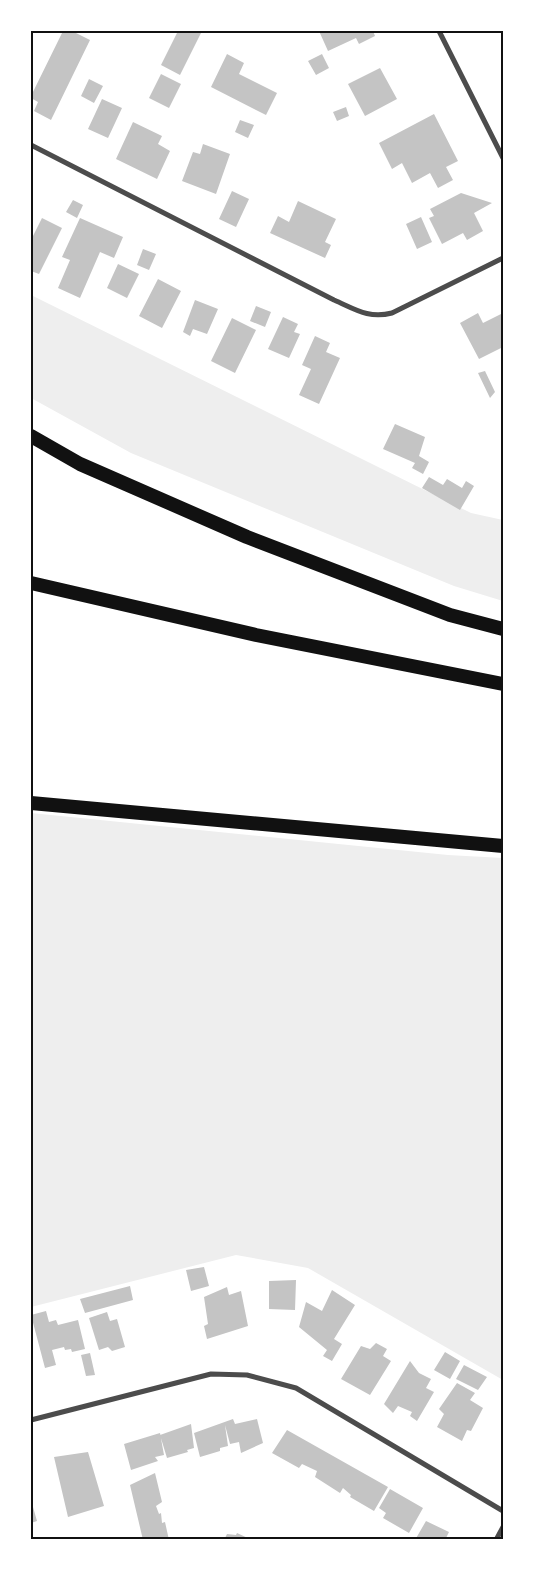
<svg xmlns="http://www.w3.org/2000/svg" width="534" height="1571" font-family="'Fira Sans',sans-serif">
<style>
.green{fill:#eee}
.building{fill:#c4c4c4}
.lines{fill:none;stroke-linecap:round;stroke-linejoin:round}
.minor{stroke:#4c4c4c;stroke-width:5}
.trunk{stroke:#111;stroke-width:14}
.neatline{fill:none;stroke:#111;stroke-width:2}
</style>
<rect width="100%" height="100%" fill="#fff"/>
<path class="green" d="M31,295L471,513L503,520V601L454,586L131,453L31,398Z
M31,813L448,855L503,858V1380L308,1268L236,1255L31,1307Z"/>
<path class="building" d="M63,31H72L90,40L51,120L34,111L38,102L31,98V96Z
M178,31H202L180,75L161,65Z
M319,31H373L375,36L359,44L356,38L328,51Z
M227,54L244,63L239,74L277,93L266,115L211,87Z
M322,54L329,68L316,75L308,61Z
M380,68L397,99L365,116L348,84Z
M161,74L181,84L169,108L149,98Z
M89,79L103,86L94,103L81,96Z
M102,99L122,108L108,138L88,129Z
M346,107L349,116L337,121L333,112Z
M434,114L458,161L446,167L453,180L438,188L430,173L412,183L402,163L392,169L379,143Z
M240,120L254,125L248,138L235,132Z
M133,122L162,136L158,144L170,151L157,179L116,159Z
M203,144L230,154L216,194L182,181L193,152L200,154Z
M232,191L249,199L236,227L219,219Z
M461,193L492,203L474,213L483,231L467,240L463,233L442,244L429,218L434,216L430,209Z
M73,200L83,205L77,218L66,212Z
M298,201L336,219L325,242L331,245L325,258L270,233L278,216L289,222Z
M421,217L432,242L417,249L406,224Z
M42,218L62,228L39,274L31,271V240Z
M80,218L123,237L114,258L100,252L80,298L58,288L70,260L62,257Z
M143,249L156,254L149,270L137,265Z
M118,264L139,274L127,298L107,288Z
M158,279L181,291L162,328L139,316Z
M195,300L218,309L207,334L193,329L190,336L183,332Z
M256,306L271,312L265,327L250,321Z
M478,313L483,323L503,313V347L479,359L460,323Z
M283,317L298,324L294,332L300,334L289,358L268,349Z
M232,318L256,330L235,373L211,361Z
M315,336L330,343L326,352L340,358L319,404L299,395L311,369L302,365Z
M485,371L495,392L490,398L478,373Z
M395,424L425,437L419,456L429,462L423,474L412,468L415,463L383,449Z
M429,477L443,485L447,479L462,488L466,481L474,486L460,510L422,488Z
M204,1267L209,1286L191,1291L186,1270Z
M296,1280L295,1310L269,1309V1281Z
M130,1286L133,1300L85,1313L80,1299Z
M227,1287L229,1295L241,1291L248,1326L207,1339L204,1326L208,1324L204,1297Z
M332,1290L355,1305L334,1339L342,1344L332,1361L323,1356L327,1350L299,1327L306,1302L322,1311Z
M46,1311L49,1322L56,1320L58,1325L78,1320L85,1349L72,1352L71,1349L65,1350L64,1347L52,1350L56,1365L45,1368L31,1315Z
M107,1312L110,1321L117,1319L125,1347L112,1351L108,1347L99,1350L89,1318Z
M376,1343L387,1349L383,1356L391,1361L370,1395L341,1379L361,1346L370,1349Z
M445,1352L460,1361L450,1379L434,1370Z
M90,1353L95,1375L86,1376L81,1355Z
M410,1361L419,1373L431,1379L426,1388L434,1392L417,1421L410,1416L412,1412L398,1406L393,1413L384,1404Z
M464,1365L487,1377L478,1390L456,1379Z
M457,1383L475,1393L470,1400L483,1408L471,1431L467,1430L462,1441L437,1427L444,1414L439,1409Z
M233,1419L235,1424L257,1419L263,1443L241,1453L239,1442L230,1444L225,1425L228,1446L220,1448V1451L200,1457L194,1433Z
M191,1424L194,1448L187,1450L188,1452L167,1458L160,1435Z
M287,1430L388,1487L374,1511L350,1497L351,1495L343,1488L340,1493L315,1477L317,1471L302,1464L299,1468L272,1453Z
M160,1433L164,1455L155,1457L158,1461L131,1470L124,1444Z
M88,1452L104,1506L68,1517L54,1457Z
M155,1473L162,1502L156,1506L159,1514L161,1513L162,1523L165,1522L169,1540H143L130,1485Z
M390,1489L423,1508L409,1533L383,1518L386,1513L379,1508Z
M31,1500L37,1521L31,1523Z
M426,1521L449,1532L445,1540H415Z
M237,1533L252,1540H224L227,1534L236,1535Z"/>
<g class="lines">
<path class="minor" d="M439,31L503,158
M31,145L334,300C355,309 368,319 392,313L503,258
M31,1420L211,1374L247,1375L296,1388L503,1511
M496,1540L503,1527"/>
<path class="trunk" d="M31,436L80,464L247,537L450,615L503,629
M31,583L256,635L503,684
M31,803L503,846"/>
</g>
<rect width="534" height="1571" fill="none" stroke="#ffffff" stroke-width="65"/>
<rect x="32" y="32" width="470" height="1506" class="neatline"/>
</svg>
